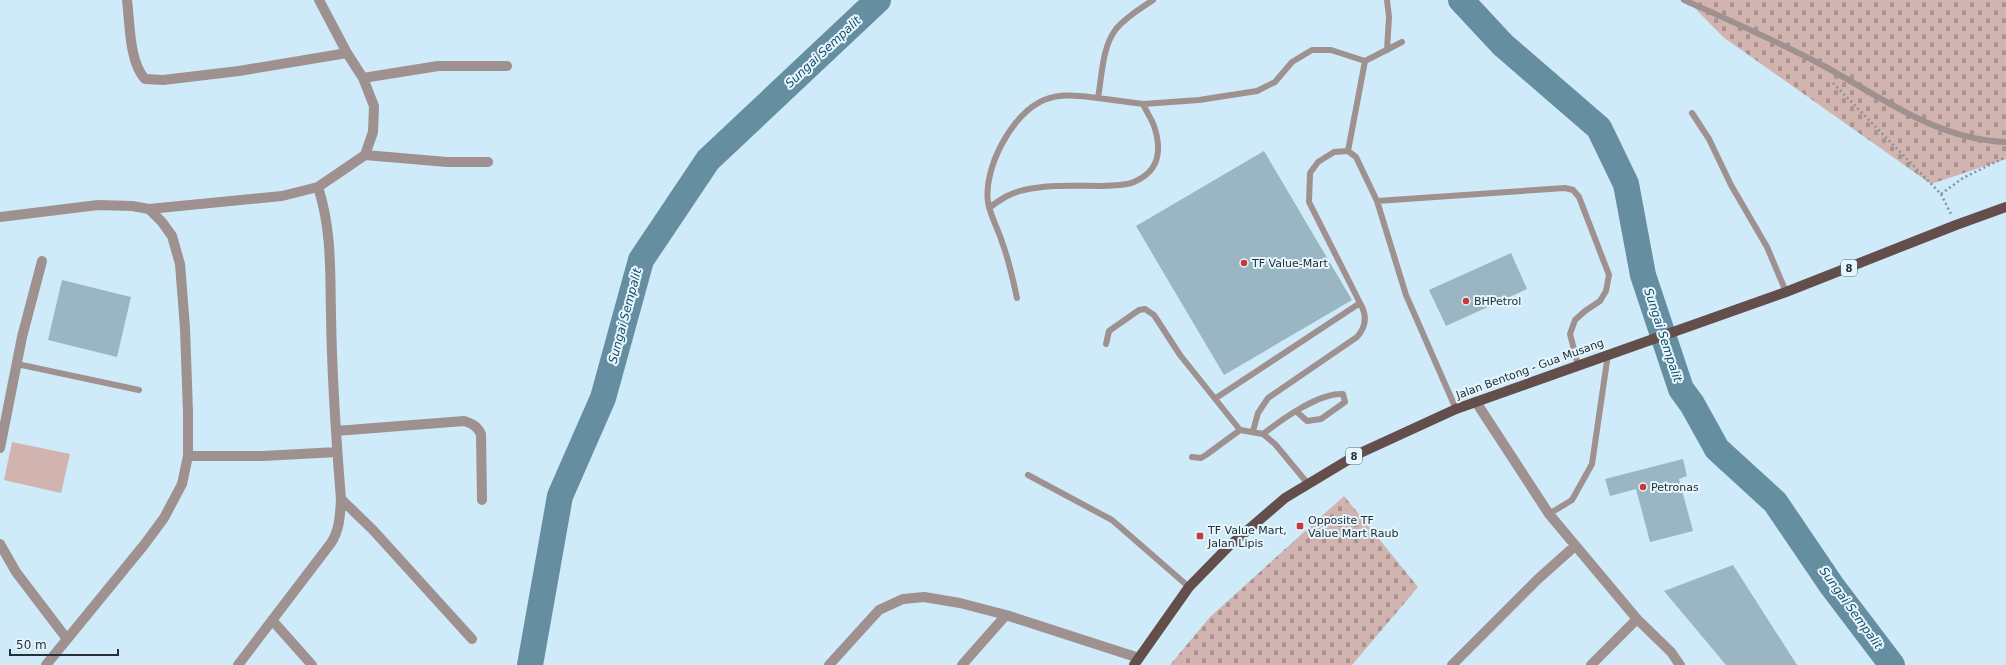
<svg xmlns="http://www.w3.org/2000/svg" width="2006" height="665" font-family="'DejaVu Sans',sans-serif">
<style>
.green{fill:#d1b3b0}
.cemetery{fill:url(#cemetery-stones)}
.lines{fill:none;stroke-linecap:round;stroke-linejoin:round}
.river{stroke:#668ea1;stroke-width:26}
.building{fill:#9bb6c3}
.path{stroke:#81949f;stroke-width:2.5;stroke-dasharray:2 3;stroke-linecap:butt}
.service{stroke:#9e9190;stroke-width:6}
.minor{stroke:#9e9190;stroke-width:10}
.tertiary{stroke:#9e9190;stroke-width:10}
.primary{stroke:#634e4b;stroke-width:10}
.poi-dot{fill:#c73934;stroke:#e5f6fe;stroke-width:1.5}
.labels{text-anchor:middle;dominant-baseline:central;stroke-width:4;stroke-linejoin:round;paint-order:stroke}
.shield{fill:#e5f6fe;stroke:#5f6b71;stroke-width:1}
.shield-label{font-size:10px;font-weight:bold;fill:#252f35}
.poi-label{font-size:11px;fill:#252f35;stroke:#e5f6fe;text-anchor:start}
.street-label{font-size:11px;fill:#252f35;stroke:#e5f6fe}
.water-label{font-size:12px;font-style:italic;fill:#194d64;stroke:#e5f6fe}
</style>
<defs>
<pattern id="cemetery-stones" width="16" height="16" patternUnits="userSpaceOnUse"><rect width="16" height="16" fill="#d1b3b0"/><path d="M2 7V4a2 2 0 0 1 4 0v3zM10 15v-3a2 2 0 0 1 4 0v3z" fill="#a99290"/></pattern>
</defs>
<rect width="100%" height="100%" fill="#cfeaf8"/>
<path class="green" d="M12,442L70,454L61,493L4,480Z"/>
<path class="cemetery" d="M1687,0H2006V159L1931,184L1723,37Z
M1344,496L1418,587L1352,665H1170L1210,617Z"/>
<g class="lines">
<path class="river" d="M1461,0L1503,45L1599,128L1626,184L1643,275L1681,389L1692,404L1717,449L1775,502L1832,586L1892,665
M530,665L560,496L603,398L641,260L708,160L878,0"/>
</g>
<path class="building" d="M1264,151L1352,300L1224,375L1136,226Z
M1511,253L1527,289L1446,326L1429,290Z
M62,280L131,297L117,357L48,340Z
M1683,459L1687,476L1679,479L1693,531L1650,542L1636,489L1610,496L1605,479Z
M1733,565L1797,665H1726L1664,591Z"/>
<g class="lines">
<path class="path" d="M1833,83L1941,194L1952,216
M1941,194L1963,178L2006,157"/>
<path class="service" d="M1387,0L1389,17L1387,50
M1684,0C1731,21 1779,42 1824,66C1882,98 1938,140 2006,142
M1098,98L1143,104L1199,100L1257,91L1275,82L1292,62L1312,50H1331L1365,61L1402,42
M1692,113L1709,139L1731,185L1767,247L1786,292
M1348,151L1365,61
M1377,201L1406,295L1456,409
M989,208C1001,199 1010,193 1024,190C1050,184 1077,186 1103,186C1113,185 1125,186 1134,182C1158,172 1162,153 1155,129C1153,121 1147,113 1143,104
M1017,298C1013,280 1009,260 1002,242C998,229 990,215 988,202C983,169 1012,113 1044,100C1061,93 1080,96 1098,98C1102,76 1102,47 1116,29C1126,17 1140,9 1153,0
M1106,344L1109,331L1139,310L1145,309L1154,315L1180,355L1240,430L1206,455L1201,458L1192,457
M17,364L139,390
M1216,398L1360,303L1309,202L1310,173L1318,162L1334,152L1348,151L1356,157L1377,201L1565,188L1573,190L1579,197L1609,275L1606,291L1600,301L1585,311L1575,320L1570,334L1578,365
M1240,430L1263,434L1275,444L1309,485
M1253,431L1258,413L1268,398L1357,337C1367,326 1367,315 1360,303
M1263,434C1281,420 1320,392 1343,394L1345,402L1321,419L1307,421L1296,411
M1028,475L1112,520L1189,587
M1549,514L1572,500L1592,464L1608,354"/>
<path class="minor" d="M127,0C130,23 129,62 145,79L163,80L239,71L347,53
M363,78L438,66H507
M365,155L447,162H488
M149,209L282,196L318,187L365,155L373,132L374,106L363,78L347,53L319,0
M1476,402L1549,514L1637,619L1671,652L1680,665
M336,431L464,421C473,424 477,426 481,434L482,500
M0,448L22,337L42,261
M188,456H263L337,452
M341,499L373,530L472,639
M0,544L16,572L67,639
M272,620L312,665
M238,665L331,543C340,529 340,515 341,499C336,438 332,377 331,316C330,272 332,230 318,187
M829,665L879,610L903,599L924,597L960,603L1006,615L1139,658
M962,665L1006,615
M1452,665L1538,579L1575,546
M1591,665L1637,619"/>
<path class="tertiary" d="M0,217L98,205L132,206L149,209L162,222L172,236L180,264L185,328L188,412V456L182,484L164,518L144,545L46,665"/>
<path class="primary" d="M1134,665L1189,587L1228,547L1285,498L1358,454L1456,409L1786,292L1956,225L2006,207"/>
</g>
<g class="poi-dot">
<circle cx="1244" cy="263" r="4"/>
<circle cx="1466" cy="301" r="4"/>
<circle cx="1643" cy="487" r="4"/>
<rect x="1296" y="522" width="8" height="8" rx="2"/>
<rect x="1196" y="532" width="8" height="8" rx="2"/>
</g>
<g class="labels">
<g class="shield">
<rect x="1841" y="260" width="16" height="16" rx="3"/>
<rect x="1346" y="448" width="16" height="16" rx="3"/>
</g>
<g class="shield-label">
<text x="1849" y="268">8</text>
<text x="1354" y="456">8</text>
</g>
<g class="poi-label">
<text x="1252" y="263">TF Value-Mart</text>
<text x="1474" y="301">BHPetrol</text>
<text x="1651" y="487">Petronas</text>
<text x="1308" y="520">Opposite TF<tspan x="1308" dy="13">Value Mart Raub</tspan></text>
<text x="1208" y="530">TF Value Mart,<tspan x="1208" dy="13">Jalan Lipis</tspan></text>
</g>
<g class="street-label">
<text transform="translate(1530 369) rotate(-20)">Jalan Bentong - Gua Musang</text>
</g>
<g class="water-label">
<text transform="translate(823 52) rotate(-43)">Sungai Sempalit</text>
<text transform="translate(625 316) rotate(-75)">Sungai Sempalit</text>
<text transform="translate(1663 335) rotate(72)">Sungai Sempalit</text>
<text transform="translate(1851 608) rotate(54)">Sungai Sempalit</text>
</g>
</g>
<path d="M10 649v6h108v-6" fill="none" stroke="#252f35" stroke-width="2"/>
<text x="16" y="649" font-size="12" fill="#252f35" stroke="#e5f6fe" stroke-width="3" paint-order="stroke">50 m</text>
</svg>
